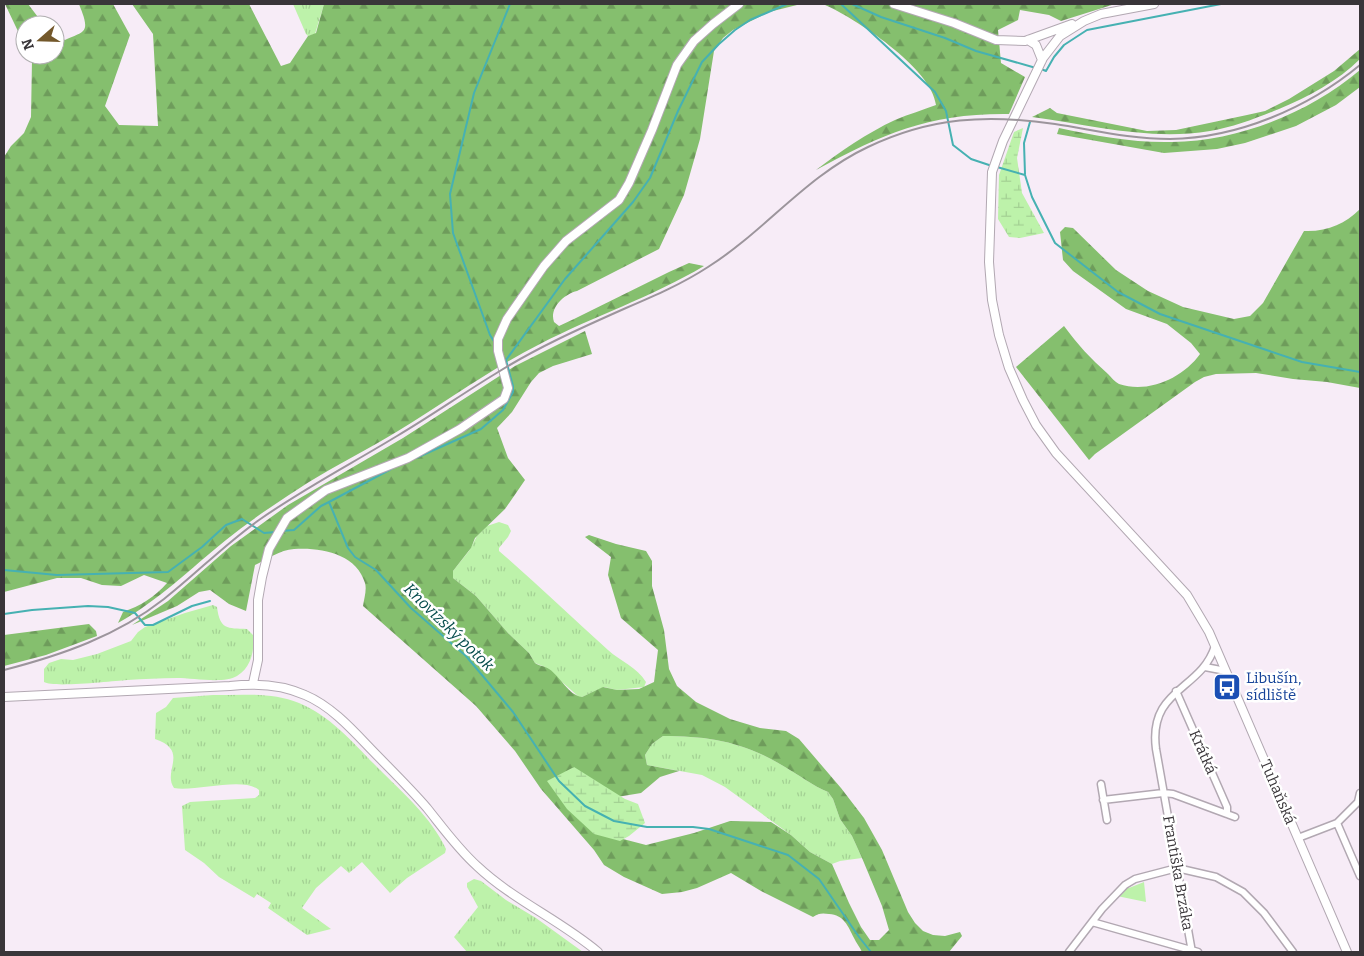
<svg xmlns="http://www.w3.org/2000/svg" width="1364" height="956" font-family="Bitter,serif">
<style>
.grass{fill:url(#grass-tufts)}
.forest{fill:url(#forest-firs);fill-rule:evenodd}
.wetland{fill:url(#wetland-marsh)}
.park{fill:#bdf2aa}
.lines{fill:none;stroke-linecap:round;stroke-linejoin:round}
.stream{stroke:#46b1b2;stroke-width:2}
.minor-casing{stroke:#b2a8b2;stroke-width:9}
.tertiary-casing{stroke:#b2a8b2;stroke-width:10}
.minor{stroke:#fff;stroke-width:6}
.tertiary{stroke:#fff;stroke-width:8}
.rail{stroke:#9c959c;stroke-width:2}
.labels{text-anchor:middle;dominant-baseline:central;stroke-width:5;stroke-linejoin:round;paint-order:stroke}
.transit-label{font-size:15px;fill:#164399;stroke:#fff;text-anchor:start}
.street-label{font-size:15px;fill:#393539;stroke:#fff}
.water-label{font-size:16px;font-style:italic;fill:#054c4c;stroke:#fff}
</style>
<defs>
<pattern id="grass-tufts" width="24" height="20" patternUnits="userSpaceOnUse" patternTransform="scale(1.25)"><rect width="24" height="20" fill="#bdf2aa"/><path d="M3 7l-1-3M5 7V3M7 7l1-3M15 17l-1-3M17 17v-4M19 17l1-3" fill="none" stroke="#a3d093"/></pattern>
<pattern id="forest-firs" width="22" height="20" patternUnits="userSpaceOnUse" patternTransform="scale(1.25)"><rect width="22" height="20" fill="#85bf6e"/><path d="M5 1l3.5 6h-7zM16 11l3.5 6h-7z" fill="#6e9c5b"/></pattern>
<pattern id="wetland-marsh" width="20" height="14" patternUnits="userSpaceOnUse" patternTransform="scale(1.25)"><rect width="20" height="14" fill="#bdf2aa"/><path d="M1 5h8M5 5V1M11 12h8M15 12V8" fill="none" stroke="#a3d093"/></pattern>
</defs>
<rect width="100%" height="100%" fill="#f7ecf7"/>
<path class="grass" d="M293,4H324L315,34L308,36L306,34Z
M499,522L508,525L511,531L508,537L499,548V551C536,583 571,617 608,650C620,661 637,667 646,682L644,687L617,690L604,687L582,697H579L545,667L535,663L529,653L508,633L476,596L453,578V571L469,551L477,536L487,526Z
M213,605L217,607C220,630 227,628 247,629L253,635C255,650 251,668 237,676C224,684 193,678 177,678C160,678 144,679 127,680C113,681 53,688 44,682V669L49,663L61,659L73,660L97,654L131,641L138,632L145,627L185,613Z
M213,695C242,695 272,692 299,703C331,716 354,744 378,768C402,792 431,817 446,849L445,853L407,878L390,893L362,862L349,873L341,866L316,888L302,908L331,929L307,935L268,908L271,903L257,894L254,898L219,877L204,863L185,850L182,806L190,802L255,798L259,795V790C243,776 195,792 174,788C162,771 190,751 155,739L156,713L166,707L173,698Z
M663,736C710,736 744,742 785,767C799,775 813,786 828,792L833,799L840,819L852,836L862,858L840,861L832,864L810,852L791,835L725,787L702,775L647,765L645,755L652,744Z
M474,879L481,881L506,900L536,918L583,952H467L454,937L478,907L467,887V883Z"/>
<path class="forest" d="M5,4H28L44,25H25V46Z
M79,4H113L130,35L105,106L119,125L158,126L153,34L132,4H249L281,66L290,63L308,36L316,33L324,4H801L769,12L733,30L723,38L714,51L700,139L684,195L659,249L577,291C564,294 549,308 554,322L559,326L574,319L669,272L689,263L704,266C652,297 594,316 540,344C490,369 446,402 398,431C369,449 338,464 309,482C281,500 252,519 226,540C190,569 158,601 118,623L123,612C140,606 155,597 167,583L144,575L121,586L102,585L81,578H57L4,592V157L11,146L24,133L31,117L32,60L30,55H55V36L65,40C70,37 79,35 83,31C89,26 81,10 79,4Z
M823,4H1115L1061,21L1049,15L1020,10L1018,20L998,30L1001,63L1025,77L1009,114C930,113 884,133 816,170C841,151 867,133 895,120C909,114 923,110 936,105C932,68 855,18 823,4Z
M1360,49V59C1338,81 1308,97 1279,109C1257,118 1234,127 1210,131C1150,141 1092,125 1032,117L1050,108L1057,113L1147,131L1176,130L1247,115L1265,111L1289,99L1334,71Z
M1360,70V87L1336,105L1296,126L1245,143L1217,149L1164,153L1057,134L1059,128C1096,136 1134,143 1172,142C1239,141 1309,113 1360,70Z
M1360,209V388L1327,382L1293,379L1256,373L1216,374L1204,377L1195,382L1095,454L1089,460L1016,367L1064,326C1078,345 1090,358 1108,374C1111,377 1115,382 1119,384C1148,394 1183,378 1200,354L1191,343L1167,324L1126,309L1073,271L1063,260L1060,232L1065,227L1073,228L1116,270L1148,291L1183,307L1234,319L1250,316L1263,303L1304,231C1327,232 1345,224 1360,209Z
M585,331L592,354L553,366L539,373L531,382L512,412L497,428L508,458L525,480L505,509L475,538L471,548L453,571V578L476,596L508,633L529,653L535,663C539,666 545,666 549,669C561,677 568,695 582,697L603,687L617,690L639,689L654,682L658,650L621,618L608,575L611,557L585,537L589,535L616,544L646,551L652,561V586L664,630L669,669L677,686L696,702L730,719L760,728L786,731L799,739L841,788L864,818L882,850L908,912L915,923L923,931L933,935L945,936L960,932L962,936L949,952H862C860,947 856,943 854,938C848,926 844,915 829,914C823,913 818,913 813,917L761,891L731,873L697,888L682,892L662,894L624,877L604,865L594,850L541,789L515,751L476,706L363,606C364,599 367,590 365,583C357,554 321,547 294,549C280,550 267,559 255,565L246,611L229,604L210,590L199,592L177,606L132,625L168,601L231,546L288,505L403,438L515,366ZM663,736C710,736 744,742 785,767C799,775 813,786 828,792L833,799L840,819L852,836L862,858L882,906L889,930L879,940H870L861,927L849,903L832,864L810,852L791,835L771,822L730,821L694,833L646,845L623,839L611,798L641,793L660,777L679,771L647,765L645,755L652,744Z
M89,624L96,631L97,636L46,655L4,666V635Z"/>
<path class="wetland" d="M1023,128L1017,158L1022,193L1044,233L1020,238L1009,237L998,219L999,175L1014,132Z
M574,767L625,799L638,804L645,823L629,836L620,841L594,834L567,809L547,781Z"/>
<path class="park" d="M1144,882L1146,902L1117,896L1128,887L1129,888Z"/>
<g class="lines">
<path class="stream" d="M841,4L935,92L946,111L953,145L971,159L992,166
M852,4L881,17L945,38L976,51L1036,68
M1041,69L1046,71L1054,57L1064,45L1087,30L1221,4
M997,167L1025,175L1032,197L1055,243L1118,292L1160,314L1302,362L1360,372
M1025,174L1024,143L1030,122
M495,343L490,335L453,233L450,194L474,93L510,4
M416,458L481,429L503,410L513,392V386L506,360L565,279L633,202L650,178L678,111L702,62L719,44L735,30L750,20L787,4
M329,502L393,468
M281,531L294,530L321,506L329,502L348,548L355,557L376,570L411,608L466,656L513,712L559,781L585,806L614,821L647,827H693L709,829L788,855L819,879L859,937L871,952
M4,570L57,575L168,572L202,547L226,525L242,519L264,533L276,532
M4,614L32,610L88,606L108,607L135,613L145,625H153L192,606L210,601"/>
<g class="minor-casing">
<path id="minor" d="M1205,667L1226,671
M1176,691L1227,807V814
M1101,784L1107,820
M1103,800L1163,793L1173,794L1235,817
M1337,823L1360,876
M1298,838L1337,823L1358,802L1360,793
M1092,922L1198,952
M1069,952L1102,909L1125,885L1135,879L1177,868L1216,877L1243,892L1264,913L1293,952
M1192,952L1156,749C1148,688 1201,691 1215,646"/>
</g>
<g class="tertiary-casing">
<path id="tertiary" d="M894,4L954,23L996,40L1025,41L1072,24
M1154,4L1101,14L1084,21L1060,36L1043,58L1003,141L992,172L989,262L992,300L999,335L1009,368L1023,400L1036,425L1056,453L1187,595L1209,632L1347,952
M1028,40L1036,45L1042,60
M253,683L258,660V600L262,577L269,549L287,518L326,490L408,458L460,429L504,399L508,388L498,351V339L507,319L544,266L566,241L619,200L629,183L652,130L677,65L694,41L713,24L739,4
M4,697L230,686C256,683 281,684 305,695C329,705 349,726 367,745C387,766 408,786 427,808C443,828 458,849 477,866C513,900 560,920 598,952"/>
</g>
<use href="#minor" class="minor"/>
<use href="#tertiary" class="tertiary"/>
<path class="rail" d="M4,670C62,655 117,636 164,599C197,573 225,544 259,520C303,489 351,464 397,436C431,416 462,394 495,374C536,348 581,328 626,308C654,296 682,284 708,267C765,231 806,176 868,147C931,117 987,114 1055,124C1094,130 1130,139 1170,139C1238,138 1308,108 1360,65"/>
</g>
<defs>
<g id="bus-square" transform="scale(1.4375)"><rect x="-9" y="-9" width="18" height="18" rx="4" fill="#1a4fb4" stroke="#fff"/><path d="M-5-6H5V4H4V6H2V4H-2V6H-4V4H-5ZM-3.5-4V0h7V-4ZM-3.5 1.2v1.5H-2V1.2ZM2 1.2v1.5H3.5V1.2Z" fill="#fff"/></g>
</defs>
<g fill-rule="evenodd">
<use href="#bus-square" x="1227" y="687"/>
</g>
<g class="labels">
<g class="transit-label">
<text x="1246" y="678">Libušín,<tspan x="1246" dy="17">sídliště</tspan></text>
</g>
<g class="street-label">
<text transform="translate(1203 752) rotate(66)">Krátká</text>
<text transform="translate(1278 792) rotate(67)">Tuhaňská</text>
<text transform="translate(1178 873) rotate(80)">Františka Brzáka</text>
</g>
<g class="water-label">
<text transform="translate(449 627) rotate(44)">Knovízský potok</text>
</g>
</g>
<rect width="1364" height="956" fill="none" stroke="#393539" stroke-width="10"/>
<g transform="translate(40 40) rotate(250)"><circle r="24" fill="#ffffff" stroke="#b0aeb0"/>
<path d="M0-4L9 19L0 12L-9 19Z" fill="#73582b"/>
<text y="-8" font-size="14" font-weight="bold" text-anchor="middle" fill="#393539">N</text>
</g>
</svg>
